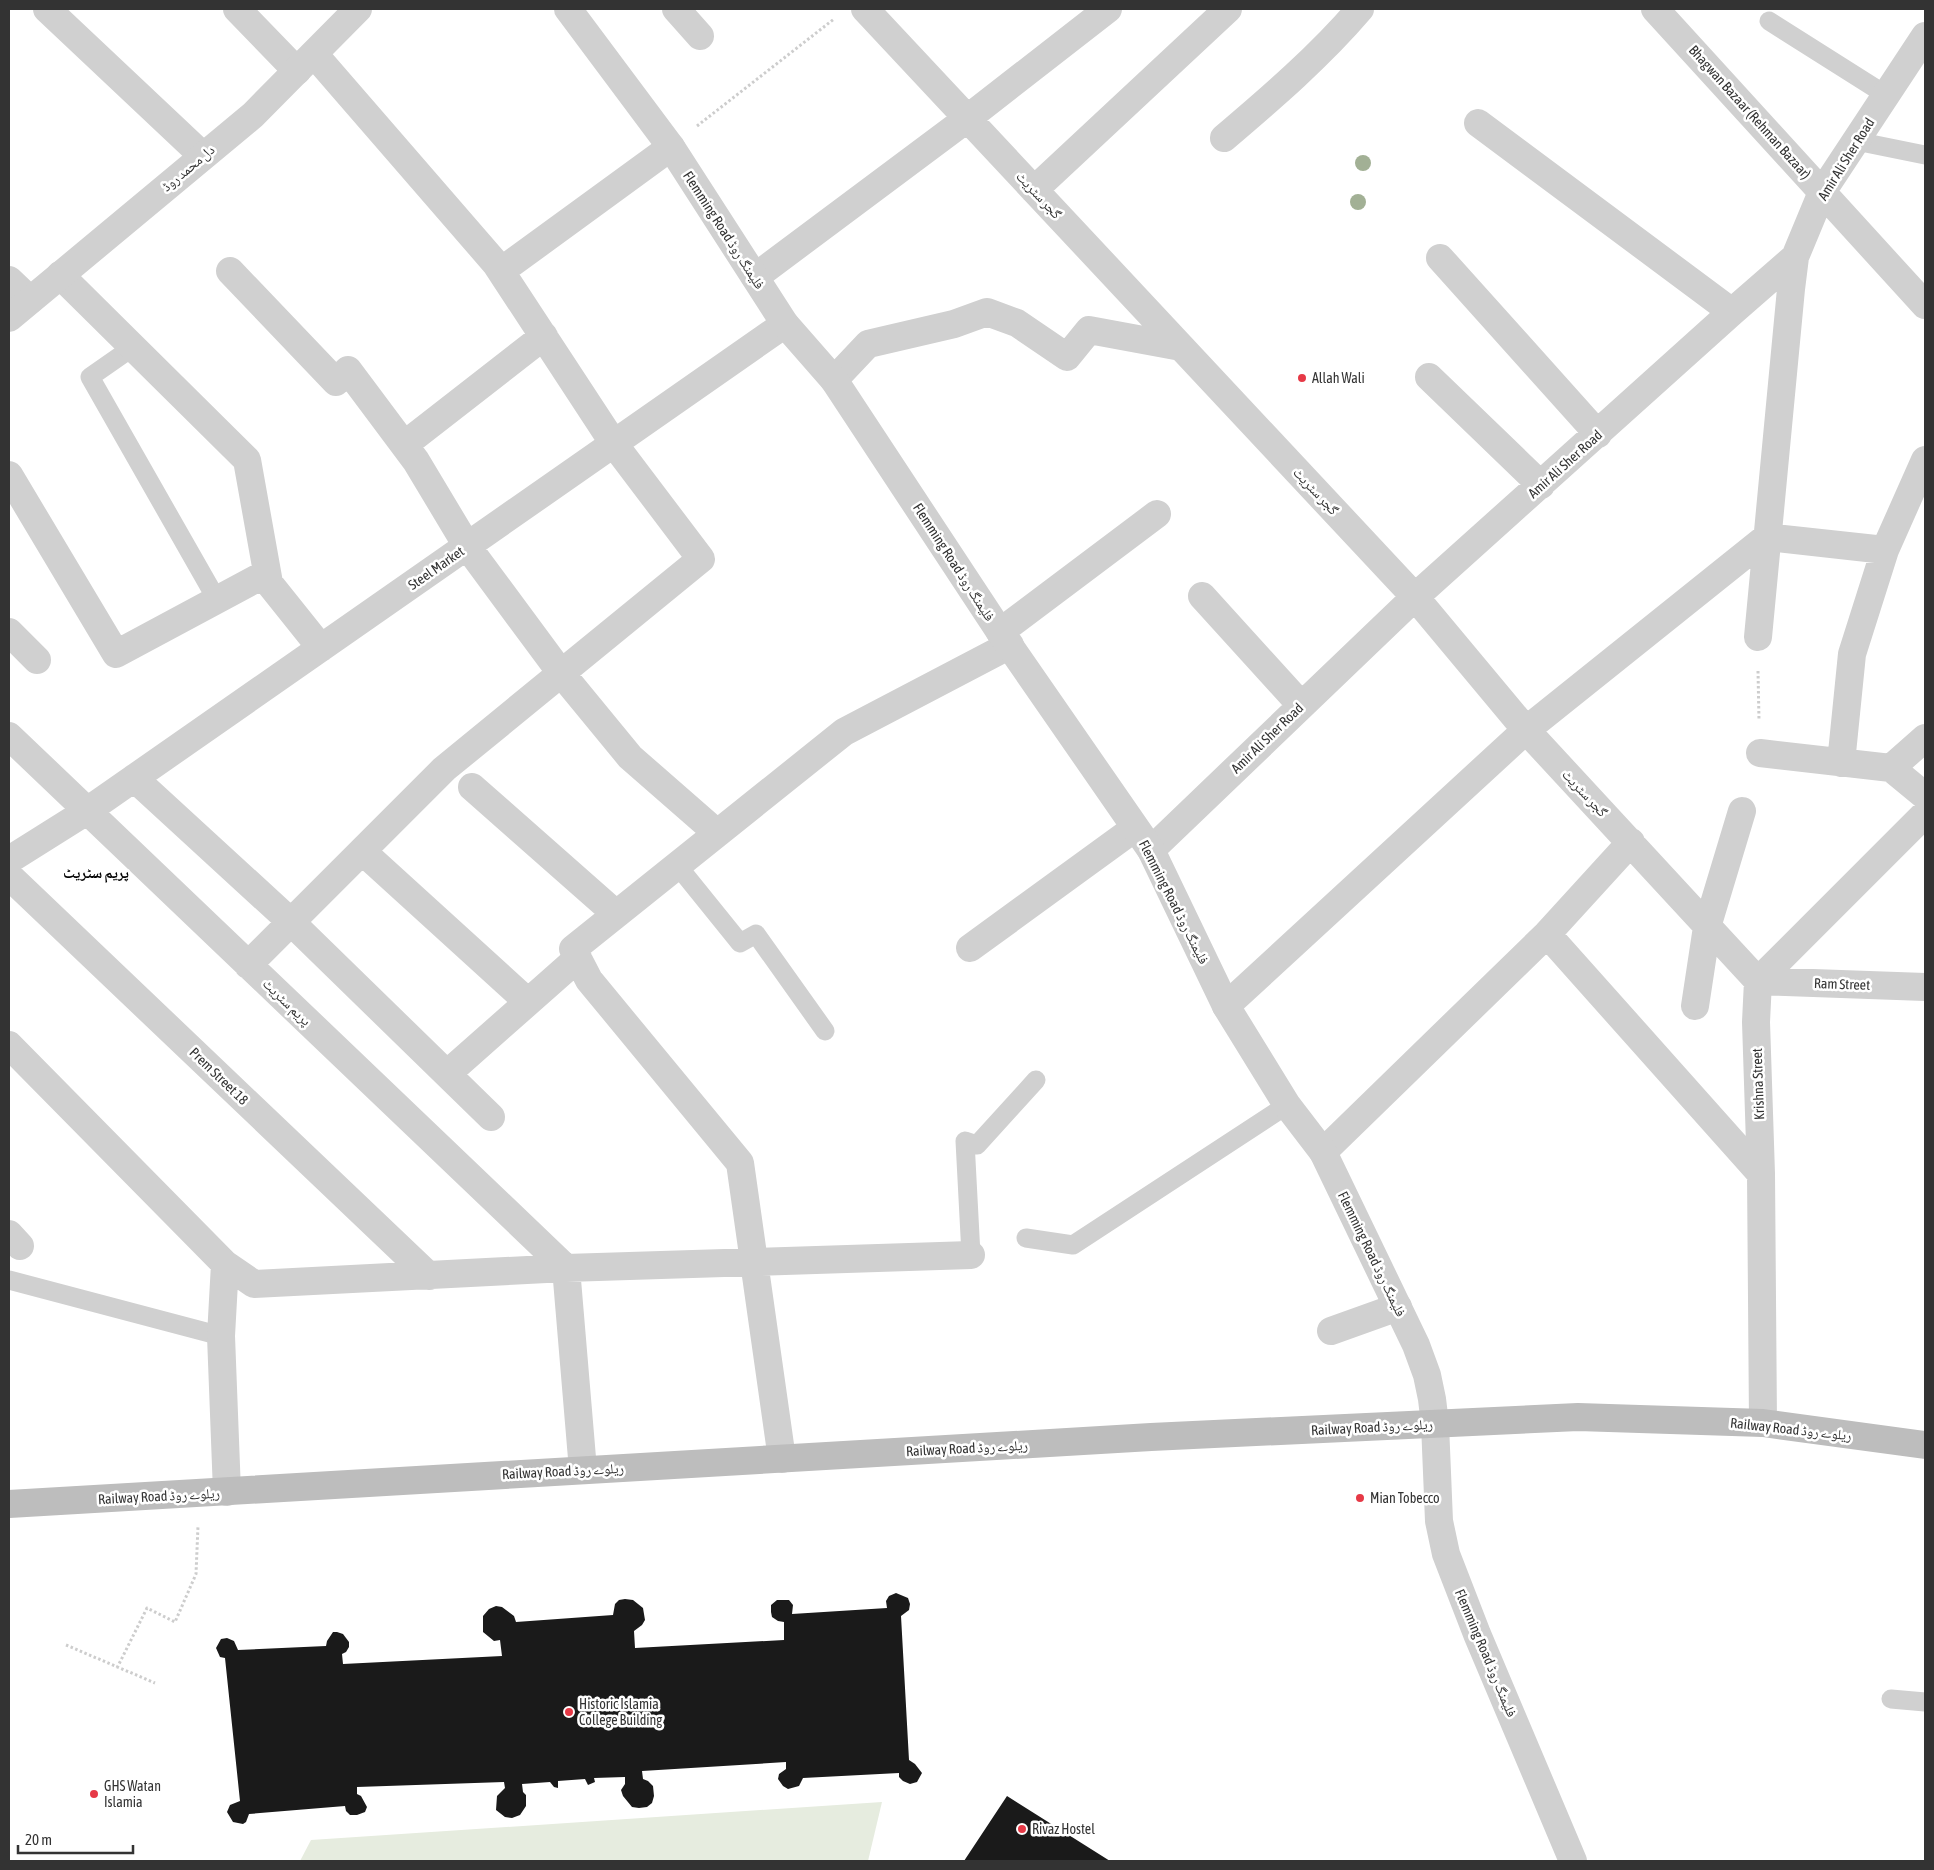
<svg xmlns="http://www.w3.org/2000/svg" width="1934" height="1870" font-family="'Asap Condensed','Noto Naskh Arabic',sans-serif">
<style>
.green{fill:#e6ecdf}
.building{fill:#1a1a1a}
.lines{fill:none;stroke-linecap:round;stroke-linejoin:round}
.path{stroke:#cdcdcd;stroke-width:3;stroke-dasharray:2.5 2.5;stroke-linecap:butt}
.service{stroke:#d0d0d0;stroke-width:19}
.minor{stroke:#d0d0d0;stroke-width:28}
.tertiary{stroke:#d0d0d0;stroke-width:28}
.secondary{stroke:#bdbdbd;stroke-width:28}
.tree{fill:#a2b095}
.poi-dot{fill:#e63946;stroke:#fff;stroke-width:2}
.labels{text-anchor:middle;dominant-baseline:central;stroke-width:5;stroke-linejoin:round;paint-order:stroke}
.street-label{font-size:14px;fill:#333;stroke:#fff}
.poi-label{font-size:14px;fill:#333;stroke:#fff;text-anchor:start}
.neighbourhood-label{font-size:15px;font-weight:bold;fill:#000;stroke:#fff}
</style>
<rect width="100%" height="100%" fill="#fff"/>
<path class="green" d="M882,1802L868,1861H300L311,1840Z"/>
<path class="building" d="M896,1593L908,1598L910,1604L909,1610L901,1616L909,1760L915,1764L922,1773L917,1782L910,1784L903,1781L899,1777V1773L803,1778L799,1786L788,1789L783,1786L778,1779L779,1774L786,1769V1762L642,1771L643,1779L648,1781L653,1786L654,1796L652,1803L647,1807L639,1808L632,1807L623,1796L621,1790L625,1784V1777L594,1778L595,1782L588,1785L585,1779L558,1781V1788L554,1787L550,1782L522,1784L523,1792L526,1795V1806L520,1815L512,1818L505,1817L496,1810L497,1796L505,1788L504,1782L357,1787V1794L361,1796L367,1807L365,1812L357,1815H350L346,1811L345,1806L249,1814L246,1822L243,1824L233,1822L227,1812L230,1805L240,1801L225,1658L220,1657L216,1648L221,1639L227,1638L234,1641L238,1650L326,1646L327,1641L333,1632H337L343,1634L349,1642V1647L346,1652L342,1654L343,1664L502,1656L500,1640L494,1641L483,1632V1616L489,1609L496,1606L502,1607L514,1616L516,1622L613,1615L615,1604L619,1600L625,1599L633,1600L643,1608L645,1620L642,1625L634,1631L635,1648L784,1640V1622L778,1621L772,1617L771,1612V1605L777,1600H789L793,1605L792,1614L887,1608L886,1601L889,1596Z
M1007,1796L1110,1861H964Z"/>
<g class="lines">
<path class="path" d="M697,126L834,19
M1758,671L1759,720
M66,1645L155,1683
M117,1668L147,1608L175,1622L196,1574L198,1526"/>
<path class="service" d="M1769,21L1886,95
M1856,141L1925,155
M133,347L90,377L217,600
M677,865L740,943L756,934L825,1031
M1026,1238L1073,1245L1287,1105
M971,1255L965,1141L977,1145L1036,1080
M9,1280L221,1336
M1891,1699L1925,1702"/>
<path class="minor" d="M47,9L203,156
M237,9L297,71
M676,9L700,36
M865,9L1415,597L1526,730L1758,981
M1655,9L1925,305
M1478,123L1732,312
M1224,138C1271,98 1320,56 1360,9
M1034,190L1228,9
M1440,258L1598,434
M230,271L336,382L348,370L416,461L467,546L561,673L630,757L717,833
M501,271L671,147
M60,275L247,460L269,583L321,648
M755,277L968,118L1108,9
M9,280L30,300
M1429,377L1541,485
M834,380L868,344L954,324L987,312L1017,323L1067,357L1089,330L1181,347
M404,445L544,336
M9,475L116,654L267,573
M1202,596L1301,705
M9,632L37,660
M1000,632L1157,514
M1758,637L1791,289L1795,257
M9,736L566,1268L583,1470
M1760,753L1891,768L1925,796
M1841,763L1852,654L1885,550L1925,460
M1891,768L1925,738
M134,778L291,922L491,1117
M472,787L616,914
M1151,850L1415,597L1732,312L1795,257L1822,192L1925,36
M362,851L528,1002
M9,860L87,811L785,324
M9,876L429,1276
M1547,934L1761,1174
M970,948L1135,828
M248,965L444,769L701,559L614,444L496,264L314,54
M1758,981L1925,987
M1226,1006L1526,730L1767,537L1885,550
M1695,1006L1707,927L1742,811
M9,1045L225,1264L254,1284L566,1268L971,1255
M448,1073L578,958
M1323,1152L1547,934L1631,842
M9,1234L20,1246
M225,1264L221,1336L227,1492
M1331,1331L1398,1307
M1763,1423L1761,1174L1756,1022L1758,981L1925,814
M782,1459L740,1163L589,980L573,949L844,732L1010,645"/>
<path class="tertiary" d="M568,9L671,147L785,324L834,380L1000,632L1151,850L1226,1006L1287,1105L1323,1152L1416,1345L1427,1375L1432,1399L1435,1424L1439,1521L1446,1554L1477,1634L1573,1861
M9,318L253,115L358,9"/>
<path class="secondary" d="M9,1504L1151,1437L1578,1417L1763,1423L1925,1445"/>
</g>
<g class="tree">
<circle cx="1363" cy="163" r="8"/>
<circle cx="1358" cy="202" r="8"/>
</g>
<g class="poi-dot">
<circle cx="1302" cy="378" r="5"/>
<circle cx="1360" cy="1498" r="5"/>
<circle cx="569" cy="1712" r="5"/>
<circle cx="94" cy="1794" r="5"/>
<circle cx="1022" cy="1829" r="5"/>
</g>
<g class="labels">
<g class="street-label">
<text transform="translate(1750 112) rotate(48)">Bhagwan Bazaar (Rehman Bazaar)</text>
<text transform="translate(1846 159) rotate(-58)">Amir Ali Sher Road</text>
<text transform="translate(188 168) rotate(-40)">دل محمد روڈ</text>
<text transform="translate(1039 195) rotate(47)">گجر سٹریٹ</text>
<text transform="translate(724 230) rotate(57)">Flemming Road فلیمنگ روڈ</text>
<text transform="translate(1565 464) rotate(-42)">Amir Ali Sher Road</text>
<text transform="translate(1316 491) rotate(47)">گجر سٹریٹ</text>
<text transform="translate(954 562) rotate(57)">Flemming Road فلیمنگ روڈ</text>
<text transform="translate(436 568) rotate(-35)">Steel Market</text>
<text transform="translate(1267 738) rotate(-44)">Amir Ali Sher Road</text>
<text transform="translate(1585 793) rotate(47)">گجر سٹریٹ</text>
<text transform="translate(1174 902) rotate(63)">Flemming Road فلیمنگ روڈ</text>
<text transform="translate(1842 984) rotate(2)">Ram Street</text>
<text transform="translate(287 1002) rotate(44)">پریم سٹریٹ</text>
<text transform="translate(219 1076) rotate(44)">Prem Street 18</text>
<text transform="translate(1758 1084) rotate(-92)">Krishna Street</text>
<text transform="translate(1372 1254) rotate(64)">Flemming Road فلیمنگ روڈ</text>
<text transform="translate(1372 1427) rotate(-3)">Railway Road ریلوے روڈ</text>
<text transform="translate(1791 1429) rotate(6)">Railway Road ریلوے روڈ</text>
<text transform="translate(967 1448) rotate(-3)">Railway Road ریلوے روڈ</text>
<text transform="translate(563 1471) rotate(-3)">Railway Road ریلوے روڈ</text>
<text transform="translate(159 1496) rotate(-3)">Railway Road ریلوے روڈ</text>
<text transform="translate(1486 1653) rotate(67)">Flemming Road فلیمنگ روڈ</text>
</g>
<g class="poi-label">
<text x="1312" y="378">Allah Wali</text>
<text x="1370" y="1498">Mian Tobecco</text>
<text x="579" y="1704">Historic Islamia<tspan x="579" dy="16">College Building</tspan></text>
<text x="104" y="1786">GHS Watan<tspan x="104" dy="16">Islamia</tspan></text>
<text x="1032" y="1829">Rivaz Hostel</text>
</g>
<g class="neighbourhood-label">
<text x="96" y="872">پریم سٹریٹ</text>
</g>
</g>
<rect width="1934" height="1870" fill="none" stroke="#333333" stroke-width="20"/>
<path d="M18 1845v8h115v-8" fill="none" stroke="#333333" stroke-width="2.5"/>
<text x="25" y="1845" font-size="15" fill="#333333" stroke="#ffffff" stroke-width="4" paint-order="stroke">20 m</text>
</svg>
